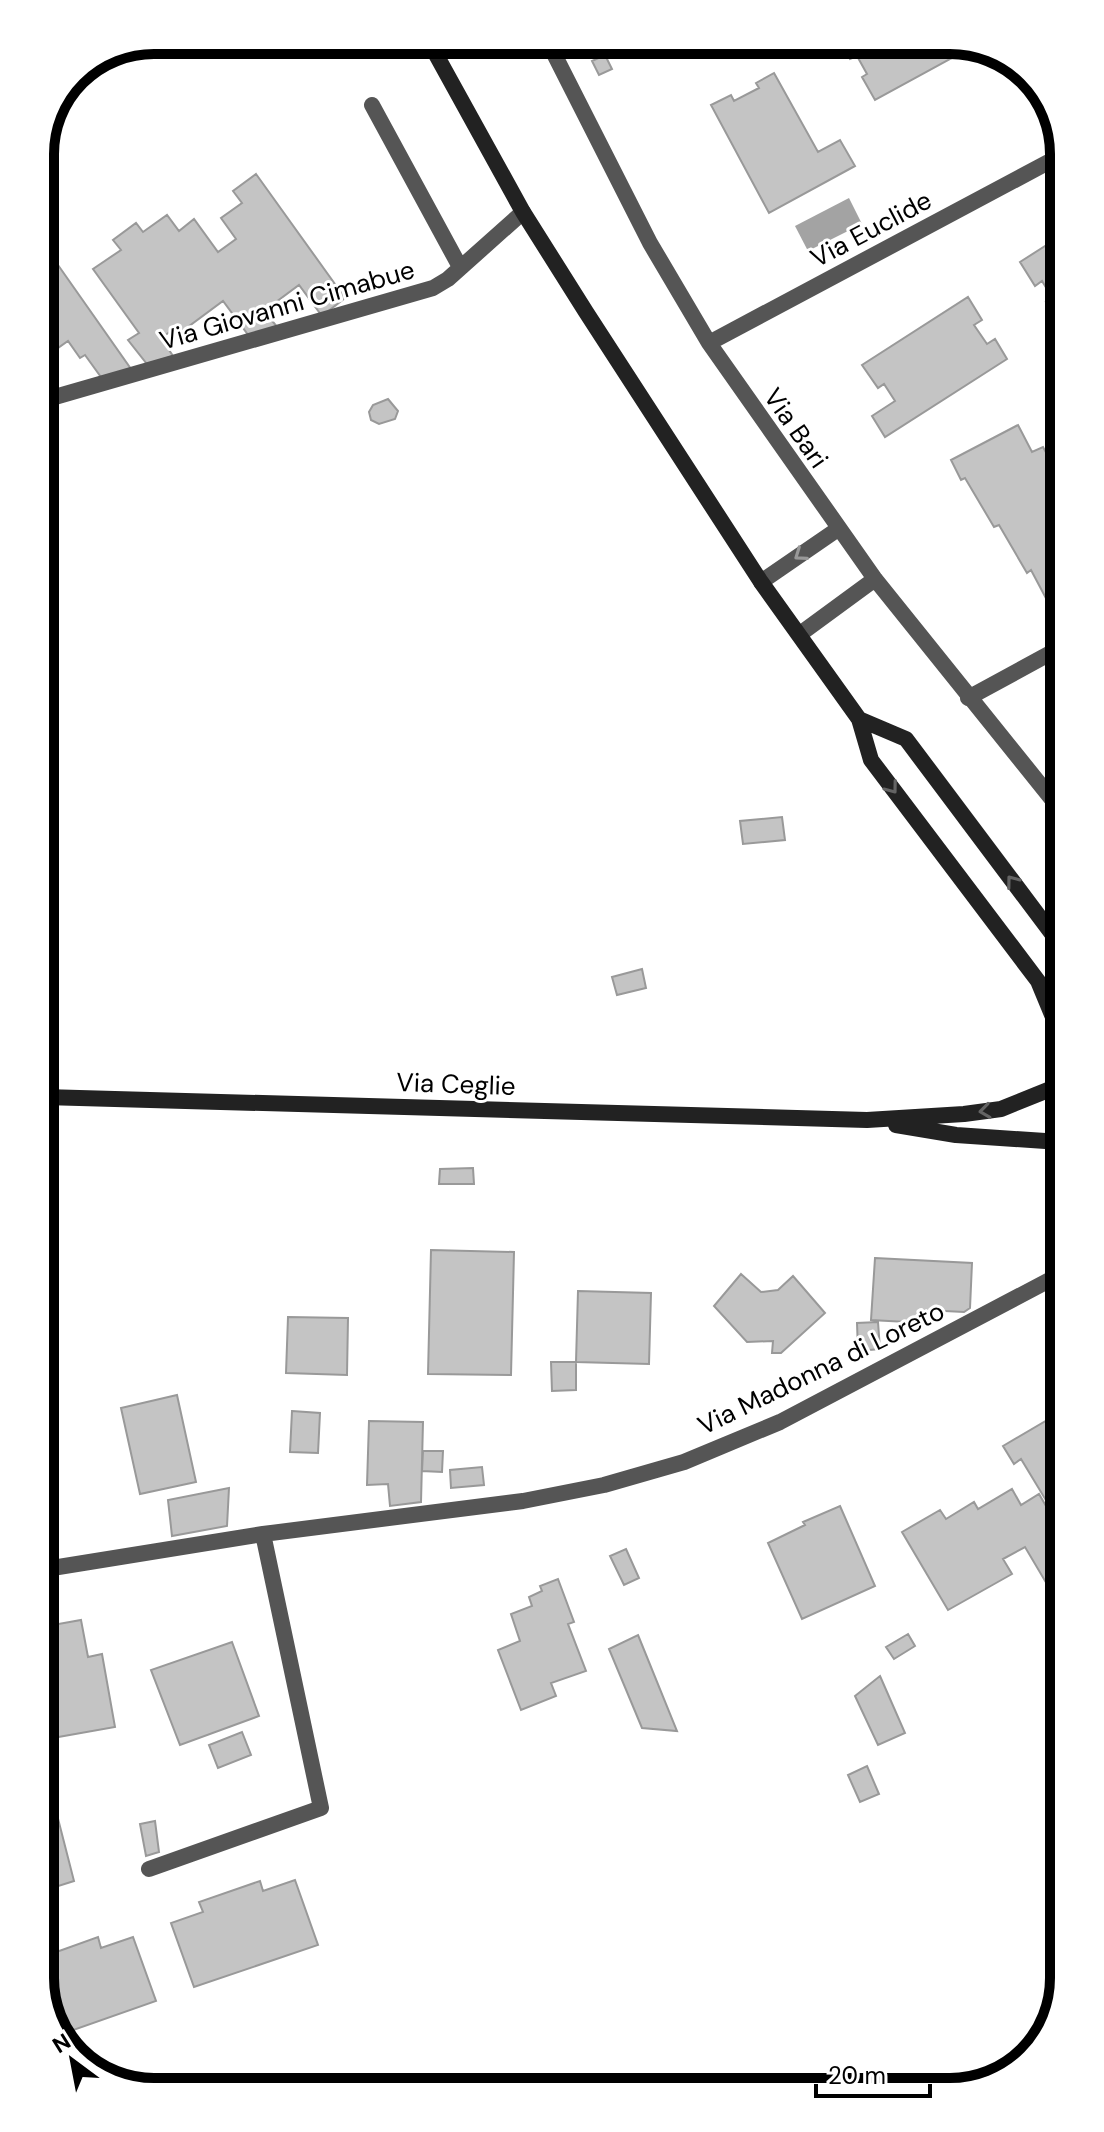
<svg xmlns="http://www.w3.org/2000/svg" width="1104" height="2132" font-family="'DM Sans',sans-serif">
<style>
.water{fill:#a3a3a3}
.building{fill:#c4c4c4;stroke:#999;stroke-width:2}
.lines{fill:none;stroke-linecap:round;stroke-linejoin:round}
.street{stroke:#555;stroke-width:16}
.secondary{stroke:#222;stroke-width:16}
.oneway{stroke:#999}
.oneway2{stroke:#646464}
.labels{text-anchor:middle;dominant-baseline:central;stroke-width:6;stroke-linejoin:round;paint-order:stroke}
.street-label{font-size:26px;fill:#000;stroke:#fff}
.rim{fill:none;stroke:#000;stroke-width:10}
</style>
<rect width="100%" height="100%" fill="#fff"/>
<path class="water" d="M849,198L862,224L808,251L795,226Z"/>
<path class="building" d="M840,40H958L974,46L875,100L862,77L867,74L857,56L850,59Z
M605,55L612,69L599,75L592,61Z
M774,73L818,152L840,140L855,166L769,213L711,105L731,95L734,101L759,88L756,83Z
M256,174L345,298L322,316L299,285L264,311L278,328L249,336L223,301L181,332L177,327L161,338L173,356L147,364L128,340L139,333L93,269L121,250L113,240L136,223L143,232L167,215L179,231L194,219L218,252L236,239L221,218L242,203L233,191Z
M1056,239V318L1046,302L1053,299L1042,281L1035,286L1020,262Z
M58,265L131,369L101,377L85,355L80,358L68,341L41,360V277Z
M968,297L982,320L974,325L987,344L995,339L1007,359L885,437L872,416L895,401L884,384L878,388L862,365Z
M388,399L398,411L395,419L379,424L371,420L369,412L373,405Z
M1018,425L1032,452L1043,447L1054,467L1049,470L1057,486L1058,596L1048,602L1031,570L1027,573L999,525L994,527L965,478L961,480L951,460Z
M782,817L785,840L743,844L740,821Z
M642,969L646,988L617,995L612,977Z
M473,1168L474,1184H439L440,1169Z
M431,1250L514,1252L511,1375L428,1374Z
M875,1258L972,1263L970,1308L964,1312L925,1310V1323L871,1320Z
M741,1274L761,1292L778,1290L793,1276L825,1313L781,1353H772L773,1341L747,1342L714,1306Z
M578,1291L651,1293L649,1364L576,1362Z
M288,1317L348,1318L347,1375L286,1373Z
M878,1322L880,1349L858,1351L857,1323Z
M551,1362H576V1390L552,1391Z
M177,1395L196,1482L140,1494L121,1408Z
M292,1411L320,1413L318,1453L290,1452Z
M1061,1412L1062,1493L1047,1502L1021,1459L1014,1464L1003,1446Z
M369,1421L423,1422L421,1502L390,1506L388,1484L367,1485Z
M423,1451H443L442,1472L422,1471Z
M482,1467L484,1485L451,1488L450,1470Z
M229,1488L227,1526L172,1536L168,1500Z
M1012,1489L1021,1505L1039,1494L1057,1525L1062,1522V1592L1054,1596L1025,1547L1003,1559L1012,1574L948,1610L902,1532L940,1510L946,1519L974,1502L978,1509Z
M840,1506L875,1586L802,1619L768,1543L805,1525L803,1522Z
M626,1549L639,1578L624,1585L610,1556Z
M558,1579L574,1622L568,1624L586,1671L551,1683L556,1696L521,1710L498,1650L520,1641L511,1614L532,1606L529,1597L542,1591L540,1586Z
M81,1620L88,1657L102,1654L115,1727L47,1739V1626Z
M908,1634L915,1646L894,1659L886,1647Z
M638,1635L677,1731L642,1728L609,1649Z
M232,1642L259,1716L180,1745L151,1670Z
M880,1676L905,1733L878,1745L855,1696Z
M242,1732L251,1755L218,1768L209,1745Z
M867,1766L879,1794L860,1802L848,1775Z
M54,1803L74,1881L49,1889L48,1804Z
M155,1821L159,1852L146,1856L140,1824Z
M295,1880L318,1945L194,1987L171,1923L203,1912L199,1902L260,1881L263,1891Z
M98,1937L101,1948L133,1937L156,2001L59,2035L48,2021V1955Z"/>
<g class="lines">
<path class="street" d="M547,40L650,243L709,343L875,579L1059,808
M372,105L460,267
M709,343L1056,158
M41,401L433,288L448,279L523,212
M761,582L838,529
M800,634L875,579
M968,698L1058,649
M46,1569L263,1534L523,1501L604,1485L684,1462L780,1422L1061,1274
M149,1869L321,1808L263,1534"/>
<path class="secondary" d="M428,40L523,212L586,312L761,582L859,719L871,760L1038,981L1060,1034
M859,719L906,739L1059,943
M44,1097L867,1120L964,1114L1001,1109L1058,1086
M896,1125L956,1135L1060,1142"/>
</g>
<defs><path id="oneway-chevron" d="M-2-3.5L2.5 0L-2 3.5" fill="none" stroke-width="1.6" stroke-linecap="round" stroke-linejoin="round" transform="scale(2)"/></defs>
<use class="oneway" href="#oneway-chevron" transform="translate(800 555) rotate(145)"/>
<g class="oneway2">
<use href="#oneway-chevron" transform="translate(892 788) rotate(53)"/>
<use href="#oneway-chevron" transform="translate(1012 881) rotate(-127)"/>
<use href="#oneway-chevron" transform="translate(985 1111) rotate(172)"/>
</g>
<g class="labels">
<g class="street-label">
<text transform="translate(871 229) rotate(-28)">Via Euclide</text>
<text transform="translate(287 305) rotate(-16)">Via Giovanni Cimabue</text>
<text transform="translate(796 428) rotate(55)">Via Bari</text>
<text transform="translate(456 1084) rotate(2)">Via Ceglie</text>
<text transform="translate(821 1368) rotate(-26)">Via Madonna di Loreto</text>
</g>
</g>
<path d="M0 0H1104V2132H0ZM154 54H950A100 100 0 0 1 1050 154V1978A100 100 0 0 1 950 2078H154A100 100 0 0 1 54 1978V154A100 100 0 0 1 154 54Z" fill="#fff" fill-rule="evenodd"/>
<path class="rim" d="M154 54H950A100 100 0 0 1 1050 154V1978A100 100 0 0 1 950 2078H154A100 100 0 0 1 54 1978V154A100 100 0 0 1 154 54Z"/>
<g transform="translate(72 2060) rotate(328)" stroke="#ffffff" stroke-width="6" paint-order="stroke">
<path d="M0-6L14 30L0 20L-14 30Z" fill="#000000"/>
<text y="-12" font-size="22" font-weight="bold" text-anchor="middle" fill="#000000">N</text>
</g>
<path d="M816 2084v12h114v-12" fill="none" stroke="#000000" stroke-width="4"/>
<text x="828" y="2084" font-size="24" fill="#000000" stroke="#ffffff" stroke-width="6" paint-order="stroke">20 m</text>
</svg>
